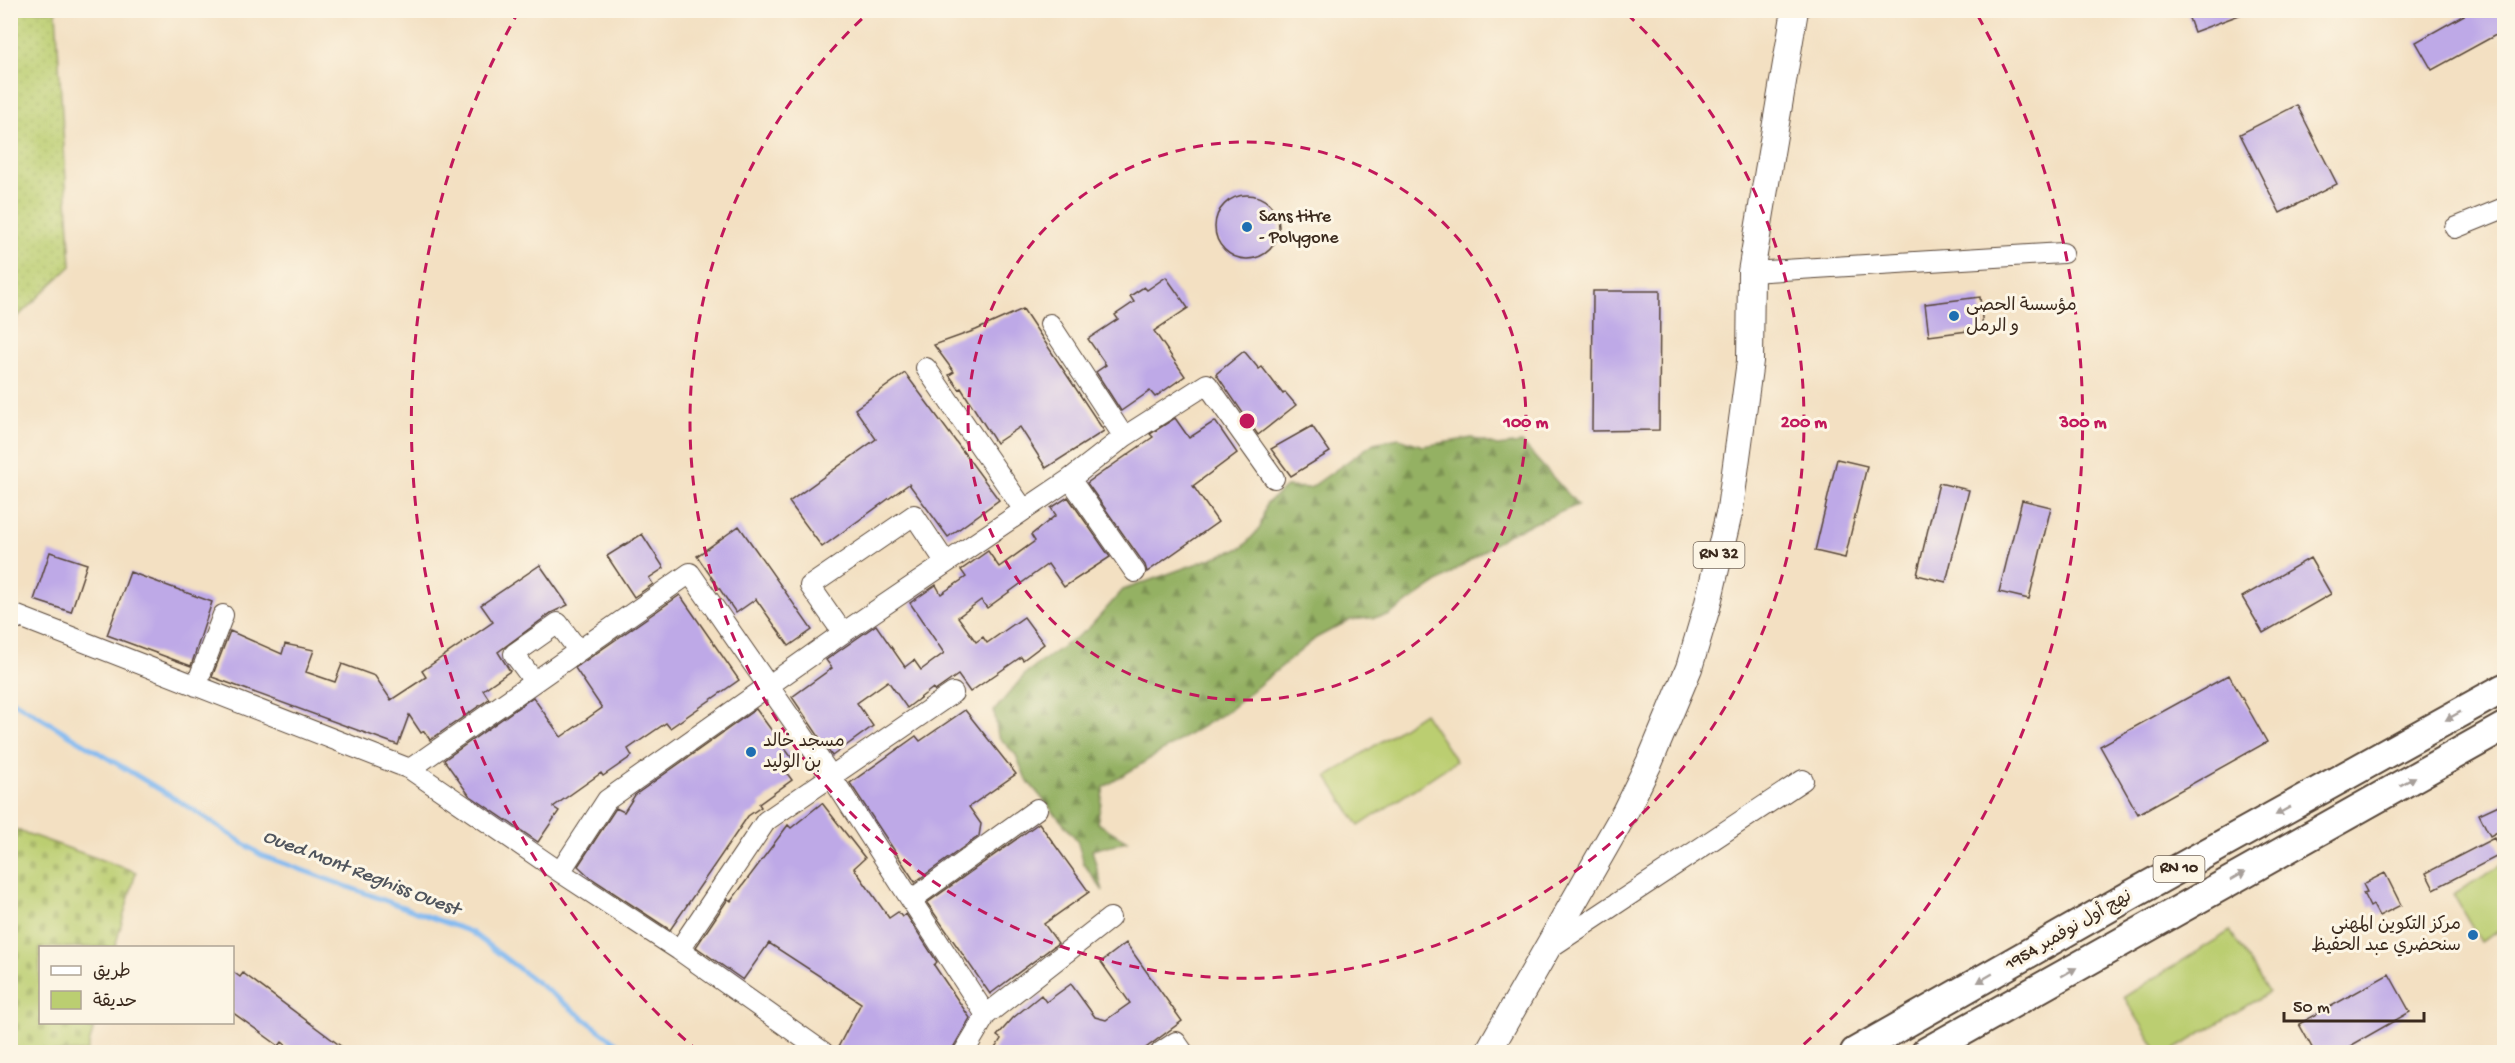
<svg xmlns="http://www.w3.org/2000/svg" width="2515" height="1063" font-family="'Gochi Hand','Playpen Sans Arabic',sans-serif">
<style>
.grass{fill:url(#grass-dots);stroke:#7b7c48;stroke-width:1.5}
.forest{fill:url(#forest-firs);stroke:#686e40;stroke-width:1.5}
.cemetery{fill:url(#cemetery-stones);stroke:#7b7c48;stroke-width:1.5}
.green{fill:#bbce71;stroke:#7b7c48;stroke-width:1.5}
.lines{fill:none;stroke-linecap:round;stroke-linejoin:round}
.stream{stroke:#81b9f1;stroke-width:5}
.building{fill:#bea9e7}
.minor-casing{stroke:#574537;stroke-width:22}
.major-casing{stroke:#574537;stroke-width:28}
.highway-casing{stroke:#574537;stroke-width:32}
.minor{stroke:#fff;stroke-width:20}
.major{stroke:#fff;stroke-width:26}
.highway{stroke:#fff;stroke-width:28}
.oneway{fill:#a79f9a}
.ring{fill:none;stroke:#c2185b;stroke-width:3;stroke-dasharray:10 8}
.poi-dot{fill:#1f6fb2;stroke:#fcf5e5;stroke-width:2}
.labels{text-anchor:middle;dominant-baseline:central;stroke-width:6;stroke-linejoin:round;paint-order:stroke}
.shield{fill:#fcf5e5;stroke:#75675a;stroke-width:1.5}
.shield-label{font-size:16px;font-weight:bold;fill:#3b2a1e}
.poi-label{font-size:18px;fill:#3b2a1e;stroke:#fcf5e5;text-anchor:start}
.street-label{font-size:18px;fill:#3b2a1e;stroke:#fcf5e5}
.water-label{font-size:20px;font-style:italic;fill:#50555d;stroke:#fcf5e5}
.centre{fill:#c2185b;stroke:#fcf5e5;stroke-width:3}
.ring-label{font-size:18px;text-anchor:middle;font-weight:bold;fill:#c2185b;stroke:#fcf5e5;stroke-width:6;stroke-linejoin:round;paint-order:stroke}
</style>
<defs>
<pattern id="grass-dots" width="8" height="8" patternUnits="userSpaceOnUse" patternTransform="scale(1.5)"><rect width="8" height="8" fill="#bbce71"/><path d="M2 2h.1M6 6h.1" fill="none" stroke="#a2b161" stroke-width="1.8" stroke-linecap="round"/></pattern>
<pattern id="forest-firs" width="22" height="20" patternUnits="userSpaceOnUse" patternTransform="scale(1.5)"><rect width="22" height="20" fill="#94b163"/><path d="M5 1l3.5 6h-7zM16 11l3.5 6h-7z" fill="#7a9051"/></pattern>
<pattern id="cemetery-stones" width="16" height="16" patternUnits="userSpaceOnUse" patternTransform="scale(1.5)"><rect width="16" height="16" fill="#bbce71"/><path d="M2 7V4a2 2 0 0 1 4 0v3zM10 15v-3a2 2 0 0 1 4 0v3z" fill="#a2b161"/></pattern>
</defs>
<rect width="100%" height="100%" fill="#fcf5e5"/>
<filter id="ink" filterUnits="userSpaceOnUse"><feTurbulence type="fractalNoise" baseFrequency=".0167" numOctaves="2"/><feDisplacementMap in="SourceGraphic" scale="12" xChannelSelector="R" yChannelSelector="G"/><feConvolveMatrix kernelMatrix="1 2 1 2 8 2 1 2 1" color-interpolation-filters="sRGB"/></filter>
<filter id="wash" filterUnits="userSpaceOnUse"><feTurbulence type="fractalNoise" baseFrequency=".008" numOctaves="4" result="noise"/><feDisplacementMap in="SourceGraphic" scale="24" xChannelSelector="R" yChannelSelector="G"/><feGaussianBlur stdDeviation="1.35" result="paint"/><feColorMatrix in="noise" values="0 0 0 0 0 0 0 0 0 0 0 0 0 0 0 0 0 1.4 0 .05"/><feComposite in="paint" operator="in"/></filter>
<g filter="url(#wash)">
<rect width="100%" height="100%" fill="#f3e0c2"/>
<path class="grass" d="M11,10L56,11L71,266L11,323Z"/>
<path class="forest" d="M1399,438L1423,446L1472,438L1497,446L1522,443L1578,505L1510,533L1388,616L1350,620L1316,638L1229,710L1104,787L1097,823L1127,841L1092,850L1103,891L1084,864L1077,840L1026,779L1016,755L998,736L994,711L1027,672L1089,628L1123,590L1243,547L1260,528L1266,504L1286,487L1310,488L1374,443Z"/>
<path class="cemetery" d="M11,828L136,872L115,947L40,948V1022L95,1023L87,1052H11Z"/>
<path class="green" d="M1424,713L1456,761L1359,826L1327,777Z
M2504,864V928L2481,942L2453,894Z
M2230,931L2269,992L2171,1052H2158L2124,997Z"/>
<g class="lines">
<path class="stream" d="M10,699L192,809L261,855L471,932L628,1052"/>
</g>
<g id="blocks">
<path class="building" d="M2186,10H2246L2247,12L2194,32Z
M2473,10H2498L2505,23V30L2432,70L2416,42Z
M2297,105L2337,184L2280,213L2240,134Z
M1215 227a32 32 0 1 1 64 0a32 32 0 1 1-64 0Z
M1166,277L1188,308L1154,331L1185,376L1155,397L1150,391L1121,411L1096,372L1106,365L1088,339L1118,319L1115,315L1134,302L1130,296L1144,287L1147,290Z
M1593,291H1660L1659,430L1592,431Z
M1980,297L1983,329L1929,336L1925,304Z
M1023,309L1104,431L1046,468L1020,427L996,443L961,388L959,389L949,375L954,372L934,345L976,330Z
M1244,351L1259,369L1262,367L1283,394L1285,392L1296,405L1258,435L1216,374Z
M905,373L999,500L948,537L909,484L822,547L789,502L876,439L855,409Z
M1175,418L1189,438L1215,421L1237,453L1193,486L1218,522L1147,572L1145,565L1087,483L1153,437L1150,434Z
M1312,426L1330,452L1291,476L1271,449Z
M1837,459L1867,466L1845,558L1815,551Z
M1939,483L1969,490L1946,582L1917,575Z
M1068,497L1110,557L1064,587L1048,564L987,608L981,600L958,617L976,642L983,637L987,643L1024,617L1044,644L1023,660L1021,657L970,692L958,675L935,691L933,688L907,708L888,681L857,703L873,726L832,756L792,697L832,668L826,660L876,625L905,667L914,660L921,670L944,653L910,603L936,585L941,594L966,577L961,570L988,551L999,567L1035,541L1031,535L1056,515L1051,508Z
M2022,500L2051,507L2029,599L1999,592Z
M739,526L812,630L789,646L756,599L736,613L697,556Z
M642,534L664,568L649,578L653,584L634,597L607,556Z
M50,552L87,564L71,612L34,600Z
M2310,558L2331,594L2263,633L2242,597Z
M540,565L568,605L551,613L498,652L510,671L483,690L489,699L430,740L424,731L421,733L409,715L398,745L212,677L230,631L282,654L285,644L314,650L306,672L335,682L342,664L375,676L391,700L426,677L422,671L493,622L481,605Z
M130,572L212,602L191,666L107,635Z
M680,595L739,680L670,728L666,723L628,749L632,756L603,776L601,773L553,807L559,811L538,842L469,795L444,760L533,697L561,737L602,708L575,668Z
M2229,675L2267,742L2138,814L2100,746Z
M756,709L794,761L783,768L792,780L759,804L761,807L748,816L670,930L591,878L578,866L616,808L624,812L635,795Z
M965,710L1016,774L969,807L981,824L979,836L915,882L850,783L916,736L920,741Z
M2505,802V828L2490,836L2479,814Z
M822,803L865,858L854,868L889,918L898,912L902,917L906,914L937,962L934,965L970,1018L950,1053H835L861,1003L769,943L743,980L696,947L728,899L731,901L788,825L791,828Z
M1039,823L1089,892L1044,924L1058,943L990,994L927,903Z
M2494,838L2502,854L2434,889L2426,873Z
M2385,873L2401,905L2379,916L2373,905L2370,907L2363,893L2367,892L2363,884Z
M1126,943L1182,1021L1139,1053H992L1001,1039L997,1036L1013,1018L1041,995L1046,1002L1071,984L1095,1017L1106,1020L1130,1003L1101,962Z
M232,971L240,977L243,973L350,1053H296L282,1042L279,1046L232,1012Z
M2389,974L2410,1012L2338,1053H2315L2299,1024Z"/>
</g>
</g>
<g filter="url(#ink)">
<use href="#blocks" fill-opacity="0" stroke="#574537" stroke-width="1.5"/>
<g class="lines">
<g class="minor-casing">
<path id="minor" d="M2455,228L2504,208
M1751,272L2063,253
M1050,324L1124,437
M926,368L1024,510
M1070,479L1135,572
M10,613L410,769L560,872L679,950L823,1052
M843,633L810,586L914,515L946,563
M534,681L514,654L558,623L578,650
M196,686L223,615
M410,769L690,573L831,776L911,900
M560,872L607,800L843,633L1070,479L1124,437L1207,384L1274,478
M1548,949L1803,780
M679,950L766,821L953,693
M986,1015L1110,918
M964,1052L986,1015L911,900L1037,809
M1161,1052L1176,1042L1183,1052"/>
</g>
<g class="major-casing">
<path id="major" d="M1488,1052L1625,812L1650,761L1689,668L1707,607L1730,509L1750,361L1751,272L1795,10"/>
</g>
<g class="highway-casing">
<path id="highway" d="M1855,1052L2131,895L2504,688
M1926,1052L2504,727"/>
</g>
<use href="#minor" class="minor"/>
<use href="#major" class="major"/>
<use href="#highway" class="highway"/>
</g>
<defs><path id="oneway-solid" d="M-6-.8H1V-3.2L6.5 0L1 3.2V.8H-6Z" transform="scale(1.5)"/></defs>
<g class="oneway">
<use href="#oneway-solid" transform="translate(2453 716) rotate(151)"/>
<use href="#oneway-solid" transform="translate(2408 781) rotate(-29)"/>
<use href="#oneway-solid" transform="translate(2283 811) rotate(151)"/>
<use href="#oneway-solid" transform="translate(2238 876) rotate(-29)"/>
<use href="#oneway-solid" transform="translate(2069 972) rotate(-29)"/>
<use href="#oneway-solid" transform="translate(1985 978) rotate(150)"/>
</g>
</g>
<g class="ring">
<circle cx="1247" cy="421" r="279"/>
<path d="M1627 14A557 557 0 1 1 867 14"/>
<path d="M699 1052A836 836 0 0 1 516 16M1978 16A836 836 0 0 1 1795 1052"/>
</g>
<g class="poi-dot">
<circle cx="1247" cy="227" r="6"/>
<circle cx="1954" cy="316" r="6"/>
<circle cx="751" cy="752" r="6"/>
<circle cx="2473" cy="935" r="6"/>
</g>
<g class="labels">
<g class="shield">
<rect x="1693.5" y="542" width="51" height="26" rx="4.5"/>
<rect x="2153.5" y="856" width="51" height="26" rx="4.5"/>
</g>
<g class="shield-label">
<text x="1719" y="555">RN 32</text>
<text x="2179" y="869">RN 10</text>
</g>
<g class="poi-label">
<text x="1259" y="217">Sans titre<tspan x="1259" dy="21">- Polygone</tspan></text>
<text x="1966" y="306">مؤسسة الحصى<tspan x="1966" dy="21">و الرمل</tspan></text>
<text x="763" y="742">مسجد خالد<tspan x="763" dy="21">بن الوليد</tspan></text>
<text x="2461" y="925" text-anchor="end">مركز التكوين المهني<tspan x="2461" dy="21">سنحضري عبد الحفيظ</tspan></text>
</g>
<g class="street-label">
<text transform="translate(2069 931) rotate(-30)">نهج أول نوفمبر 1954</text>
</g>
<g class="water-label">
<text transform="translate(361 874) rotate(21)">Oued Mont Reghiss Ouest</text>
</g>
</g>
<circle cx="1247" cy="421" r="9" class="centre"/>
<g class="ring-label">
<text x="1526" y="427">100 m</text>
<text x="1804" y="427">200 m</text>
<text x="2083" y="427">300 m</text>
</g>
<rect width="2515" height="1063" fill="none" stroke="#fcf5e5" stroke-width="36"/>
<rect x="39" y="946" width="195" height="78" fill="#fcf5e5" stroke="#afa495" stroke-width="1.5"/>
<rect x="51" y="966" width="30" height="9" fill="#ffffff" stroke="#afa495" stroke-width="1.5"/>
<text x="93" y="976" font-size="18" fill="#3b2a1e">طريق</text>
<rect x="51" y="991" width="30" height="18" fill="#bbce71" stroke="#afa495" stroke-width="1.5"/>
<text x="93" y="1006" font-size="18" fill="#3b2a1e">حديقة</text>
<path d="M2284 1012v9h140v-9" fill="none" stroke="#3b2a1e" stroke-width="3"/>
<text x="2293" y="1012" font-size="18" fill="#3b2a1e" stroke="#fcf5e5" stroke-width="4.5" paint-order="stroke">50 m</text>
</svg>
